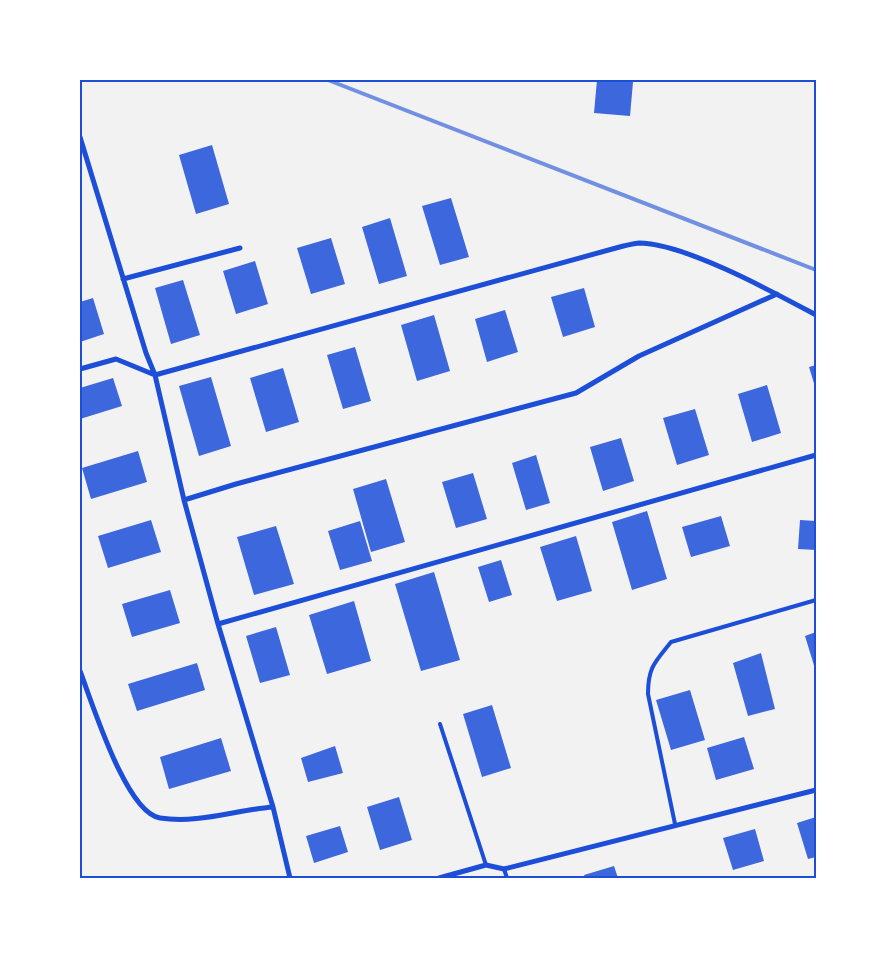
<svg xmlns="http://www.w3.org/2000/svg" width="896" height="958" font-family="'Exo 2',sans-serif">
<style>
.building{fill:#3d67dc}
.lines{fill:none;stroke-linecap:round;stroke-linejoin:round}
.service{stroke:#1d4ed8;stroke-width:4}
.minor{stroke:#1d4ed8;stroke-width:5}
.rail{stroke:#7290e2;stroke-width:4}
.neatline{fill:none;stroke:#1d4ed8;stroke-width:2}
</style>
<rect width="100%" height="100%" fill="#f2f2f2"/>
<path class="building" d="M597,80L633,82L630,116L594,113Z
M212,145L229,204L196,214L179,155Z
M451,198L469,257L440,265L422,206Z
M390,218L407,276L379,284L362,227Z
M331,238L345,284L311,294L297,248Z
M255,261L268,304L236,314L223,271Z
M183,280L200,335L171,344L155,288Z
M584,288L595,327L563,337L551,297Z
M93,298L104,334L80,342V302Z
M505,310L518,352L487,362L475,319Z
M434,315L450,371L417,381L401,325Z
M355,347L371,401L343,409L327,355Z
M816,365V390L809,367Z
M283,368L299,422L266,432L250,378Z
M211,377L231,446L199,456L179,386Z
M113,378L122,406L80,419V388Z
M767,385L781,433L752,442L738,394Z
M695,409L709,455L677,465L663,418Z
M621,438L634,481L603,491L590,447Z
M138,451L147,482L91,499L82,468Z
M536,455L550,503L526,510L512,463Z
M473,473L487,519L456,528L442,482Z
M386,479L405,542L371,552L353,489Z
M647,511L667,579L632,590L612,522Z
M721,516L730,546L691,557L682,527Z
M151,520L161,552L108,568L98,536Z
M800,520L816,521V550L798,549Z
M360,521L372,561L340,570L328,531Z
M276,526L294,584L254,595L237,537Z
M576,536L592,591L557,601L540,547Z
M501,560L512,595L489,602L478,567Z
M434,572L460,660L421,671L395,584Z
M170,590L180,623L132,637L122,604Z
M354,601L371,661L327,674L309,615Z
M276,627L290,675L260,683L246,636Z
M816,632V672L805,636Z
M761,653L775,709L748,716L733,663Z
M197,663L205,690L137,711L128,684Z
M690,690L705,740L671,750L656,700Z
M492,705L511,768L482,777L463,714Z
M744,737L754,769L716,780L707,748Z
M221,738L231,771L169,789L160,757Z
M335,746L343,773L308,782L301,758Z
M399,797L412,840L380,850L367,807Z
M816,817V857L808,859L797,823Z
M340,826L348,852L314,863L306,836Z
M755,829L764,861L733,870L723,838Z
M614,866L618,878H585L584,875Z"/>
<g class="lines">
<path class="service" d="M440,724L486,865
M675,824L648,694C648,667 655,662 671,642L816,600
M504,869L507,878"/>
<path class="minor" d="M80,137L146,353L155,375L184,500L218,624L273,807L290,878
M123,279L240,248
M80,369L116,359L155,375L616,248C623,246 631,244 639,243C684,243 775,293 816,315
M184,500L236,484L576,393L639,356L777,294
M218,624L816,455
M80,671C92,702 126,813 160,818C198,824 235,810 273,807
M439,878L486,865L504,869L816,790"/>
<path class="rail" d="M328,80L816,270"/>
</g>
<rect width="896" height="958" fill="none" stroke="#ffffff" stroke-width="162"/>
<rect x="81" y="81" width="734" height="796" class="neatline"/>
</svg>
